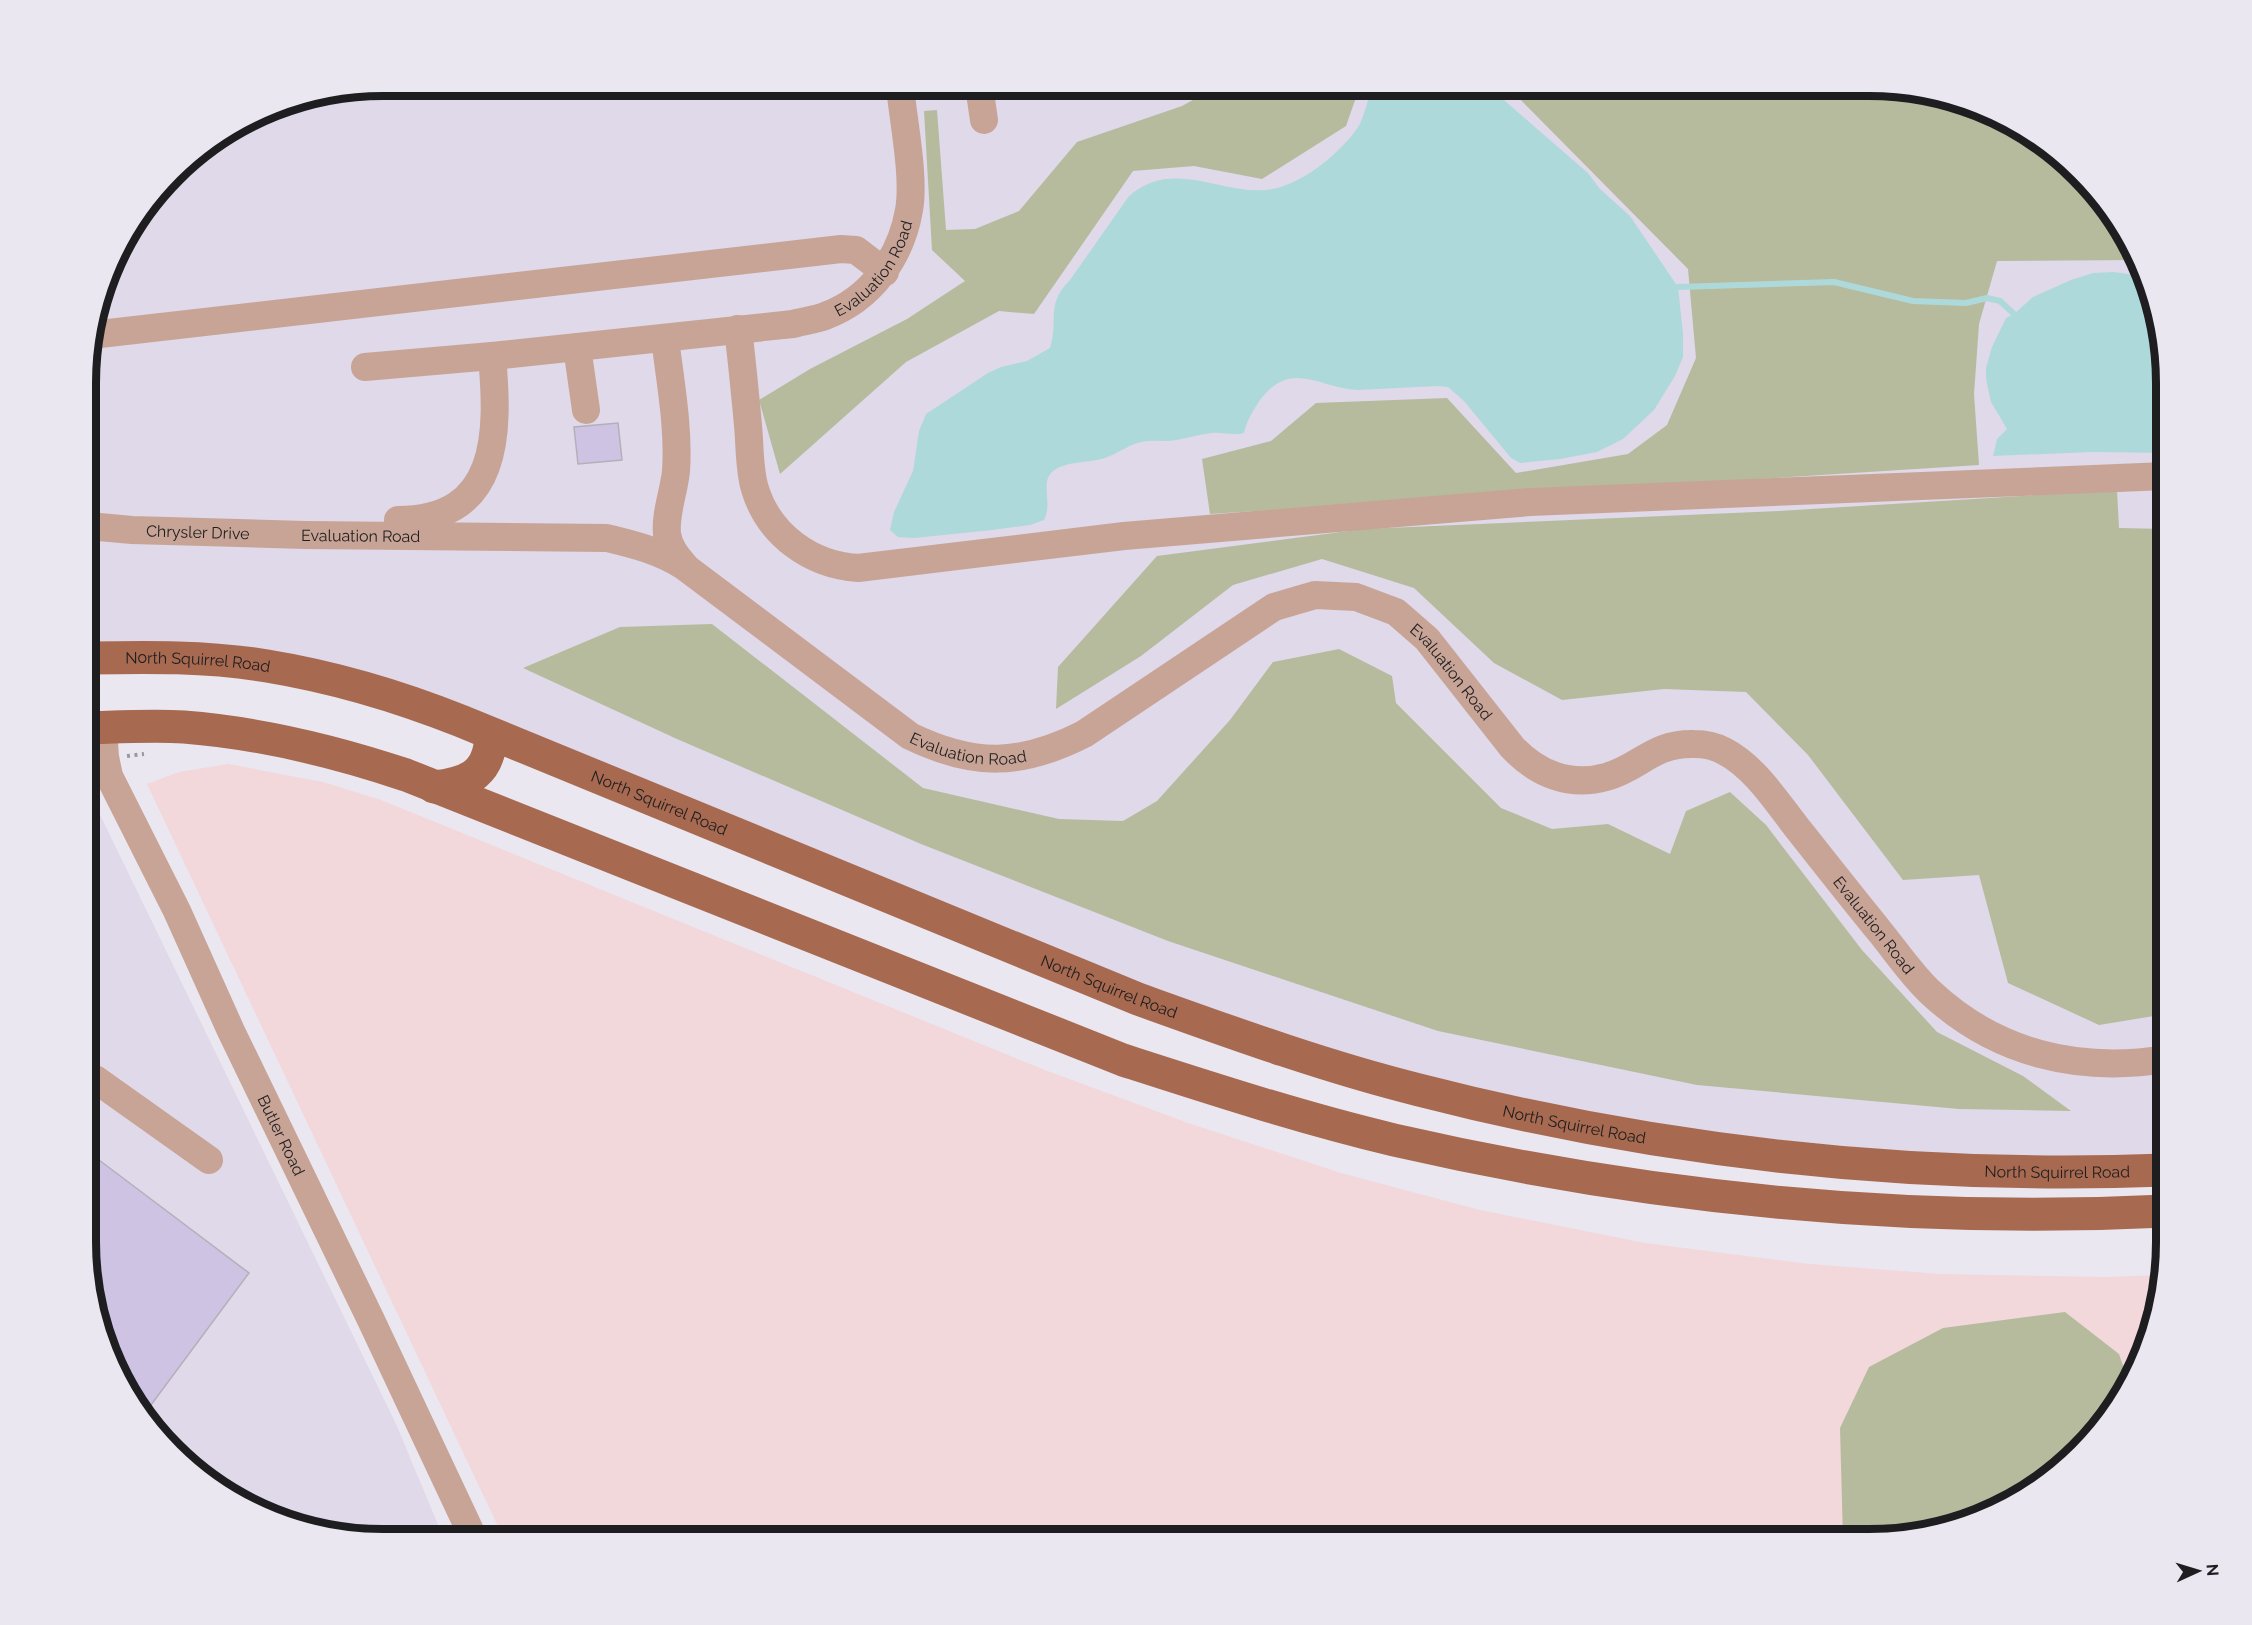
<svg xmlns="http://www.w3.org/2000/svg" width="2252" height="1625" font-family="Raleway,sans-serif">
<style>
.built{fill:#dfd9e9}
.education{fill:#f2d7db}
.green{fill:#b6bb9d}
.water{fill:#aed9db}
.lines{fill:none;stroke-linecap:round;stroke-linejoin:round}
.stream{stroke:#aed9db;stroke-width:6}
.building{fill:#cec3e3;stroke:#b3b0b9;stroke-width:1.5}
.path{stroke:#9b99a0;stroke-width:4;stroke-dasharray:3 4.5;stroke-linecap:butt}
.minor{stroke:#c8a496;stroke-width:28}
.major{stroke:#a7694f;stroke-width:33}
.labels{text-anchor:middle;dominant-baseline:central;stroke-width:6;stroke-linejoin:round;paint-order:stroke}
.street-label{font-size:16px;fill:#1e1d20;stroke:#eae7f0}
.rim{fill:none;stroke:#1e1d20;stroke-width:8}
</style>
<rect width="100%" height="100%" fill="#eae7f0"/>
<path class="built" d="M383,86H1888L1965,101L2051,147L2093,187L2136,251L2166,364V1158L1999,1161L1657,1128L1367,1062L1185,1003L438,694L338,667L88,645V344L116,251L186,159L269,108Z
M88,790L396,1424L444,1539H364L287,1524L201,1478L125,1391L88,1281Z"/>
<path class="education" d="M228,764L323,782L381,800L1045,1070L1188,1123L1341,1173L1480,1210L1645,1243L1810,1264L1940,1274L2106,1277L2163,1275L2144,1356L2105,1424L2065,1466L2001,1509L1946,1529L1870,1539H504L147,784L179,772Z"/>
<path class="green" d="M1218,86H1360L1346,126L1262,179L1194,166L1133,171L1034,314L999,311L906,362L780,474L759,400L810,369L907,319L965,281L932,250L924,111L937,110L946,230L975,229L1019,211L1077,142L1182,106Z
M1507,86H1888L1965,101L2051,147L2093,187L2136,251L2138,260L1997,261L1979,324L1974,394L1979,465L1210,514L1202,459L1271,441L1316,403L1447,398L1516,473L1628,454L1667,425L1696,358L1688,269Z
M2117,490L2119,528L2166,529V1014L2099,1025L2008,983L1979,875L1903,880L1808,755L1746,692L1664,689L1562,700L1494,663L1414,588L1322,559L1233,585L1141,656L1056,709L1058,667L1157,556L1364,529L1779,511Z
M712,624L923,788L1059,819L1123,821L1157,801L1230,720L1273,662L1339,649L1392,676L1396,703L1501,808L1552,829L1608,824L1670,854L1686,811L1730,792L1766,825L1862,950L1937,1032L2023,1076L2071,1111L1959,1109L1697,1085L1438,1031L1168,941L921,844L677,739L523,668L620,627Z
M2065,1312L2119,1354L2129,1383L2105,1424L2065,1466L2001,1509L1946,1529L1870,1539H1843L1840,1428L1869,1367L1943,1328Z"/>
<path class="water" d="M1390,86H1479L1497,94L1588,173L1600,189L1630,216L1678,287L1683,333V357L1675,376L1654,410L1623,439L1597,452L1560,459L1520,463L1511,458L1464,401L1448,387L1438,386L1357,390C1317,387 1291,359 1260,400C1253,411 1247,420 1244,433C1233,436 1223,432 1212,433C1200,434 1188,438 1176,440C1166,442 1157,440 1148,441C1130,442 1118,455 1101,459C1087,463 1064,461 1052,472C1040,484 1053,503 1044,520L1030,525L992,530L914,538L898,537L890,530L894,512L913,471L919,431L926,414L988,373L1001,367L1027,361L1050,348C1059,319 1045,305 1070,280L1129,196C1172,158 1220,194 1266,190C1299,187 1337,156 1356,130C1365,118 1365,104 1372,92Z
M2114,272L2142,276L2166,364V453L2093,452L1993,456L1997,439L2007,429L1991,402L1986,379V368L1992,347L2006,318L2014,314L2033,297L2071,280L2093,273Z"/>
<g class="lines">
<path class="stream" d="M1379,86L1380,89
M1678,287L1834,282L1913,301L1966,303L1987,298L2000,301L2014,314"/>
</g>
<path class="building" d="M618,423L622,460L578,464L574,427Z
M99,1160L249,1273L145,1413L125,1391L88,1281V1175Z"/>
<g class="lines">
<path class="path" d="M127,756L144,754"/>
<g class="minor">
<path d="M979,86L984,120"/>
<path d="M738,329C742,361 745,393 748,425C750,446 749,470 755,489C769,535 811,565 858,568L1124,536L1530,502L2166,476"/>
<path d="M91,335L841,249L856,250L885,272"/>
<path d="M665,338C670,381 679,427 676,471C674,492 665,513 667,534C669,547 676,556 685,566"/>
<path d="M577,347L586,410"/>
<path id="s1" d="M365,367L492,356L793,324C803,321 815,320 825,316C871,299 901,257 909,210C915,177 903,120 900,86"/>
<path d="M398,520C500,520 499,433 492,356"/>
<path id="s2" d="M88,526L132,530L305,535L607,538C636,545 660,551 685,567L910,736C974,767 1021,766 1084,734L1274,607L1315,595L1356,597L1396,612L1427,639L1512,747C1537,774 1570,787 1606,777C1640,768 1652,743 1694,744C1704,744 1715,746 1724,751C1757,768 1779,806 1802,834C1828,867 1854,900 1881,933C1897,953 1912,975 1930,992C1996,1054 2079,1073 2166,1059"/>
<path id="s3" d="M103,728L105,757L109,776L177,911L231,1031L371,1320L474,1539"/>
<path d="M95,1079L209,1160"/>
</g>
<g class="major">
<path id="s4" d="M88,658C147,657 208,656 267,666C334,677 398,696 461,721L1138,999C1230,1032 1323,1066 1419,1090C1664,1153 1913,1180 2166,1170"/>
<path d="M88,728C120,727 152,725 184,727C261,733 334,751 406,775L1123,1060C1213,1089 1302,1118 1394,1140C1647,1198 1907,1224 2166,1211"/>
<path d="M434,787C470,783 490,773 491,734"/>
</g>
</g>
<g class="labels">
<g class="street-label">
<text stroke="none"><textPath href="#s1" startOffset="534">Evaluation Road</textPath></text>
<text stroke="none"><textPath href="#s2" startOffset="110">Chrysler Drive</textPath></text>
<text stroke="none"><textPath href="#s2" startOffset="273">Evaluation Road</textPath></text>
<text stroke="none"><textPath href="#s4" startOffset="110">North Squirrel Road</textPath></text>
<text stroke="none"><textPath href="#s2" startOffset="1503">Evaluation Road</textPath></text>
<text stroke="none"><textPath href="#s2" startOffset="945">Evaluation Road</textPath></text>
<text stroke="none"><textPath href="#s4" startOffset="596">North Squirrel Road</textPath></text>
<text stroke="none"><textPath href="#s2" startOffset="2061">Evaluation Road</textPath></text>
<text stroke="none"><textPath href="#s4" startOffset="1082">North Squirrel Road</textPath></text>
<text stroke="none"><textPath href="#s4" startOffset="1568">North Squirrel Road</textPath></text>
<text stroke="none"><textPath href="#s3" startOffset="447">Butler Road</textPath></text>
<text stroke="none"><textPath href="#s4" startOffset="2054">North Squirrel Road</textPath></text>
</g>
</g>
<path d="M0 0H2252V1625H0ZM383 96H1869A287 287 0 0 1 2156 383V1242A287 287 0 0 1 1869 1529H383A287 287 0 0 1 96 1242V383A287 287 0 0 1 383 96Z" fill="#eae7f0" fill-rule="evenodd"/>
<path class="rim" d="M383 96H1869A287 287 0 0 1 2156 383V1242A287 287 0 0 1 1869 1529H383A287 287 0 0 1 96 1242V383A287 287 0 0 1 383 96Z"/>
<g transform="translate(2198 1571) rotate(86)" stroke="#eae7f0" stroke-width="4.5" paint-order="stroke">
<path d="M0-4.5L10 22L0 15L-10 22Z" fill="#1e1d20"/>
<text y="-9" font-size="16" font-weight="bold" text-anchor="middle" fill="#1e1d20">N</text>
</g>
</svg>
